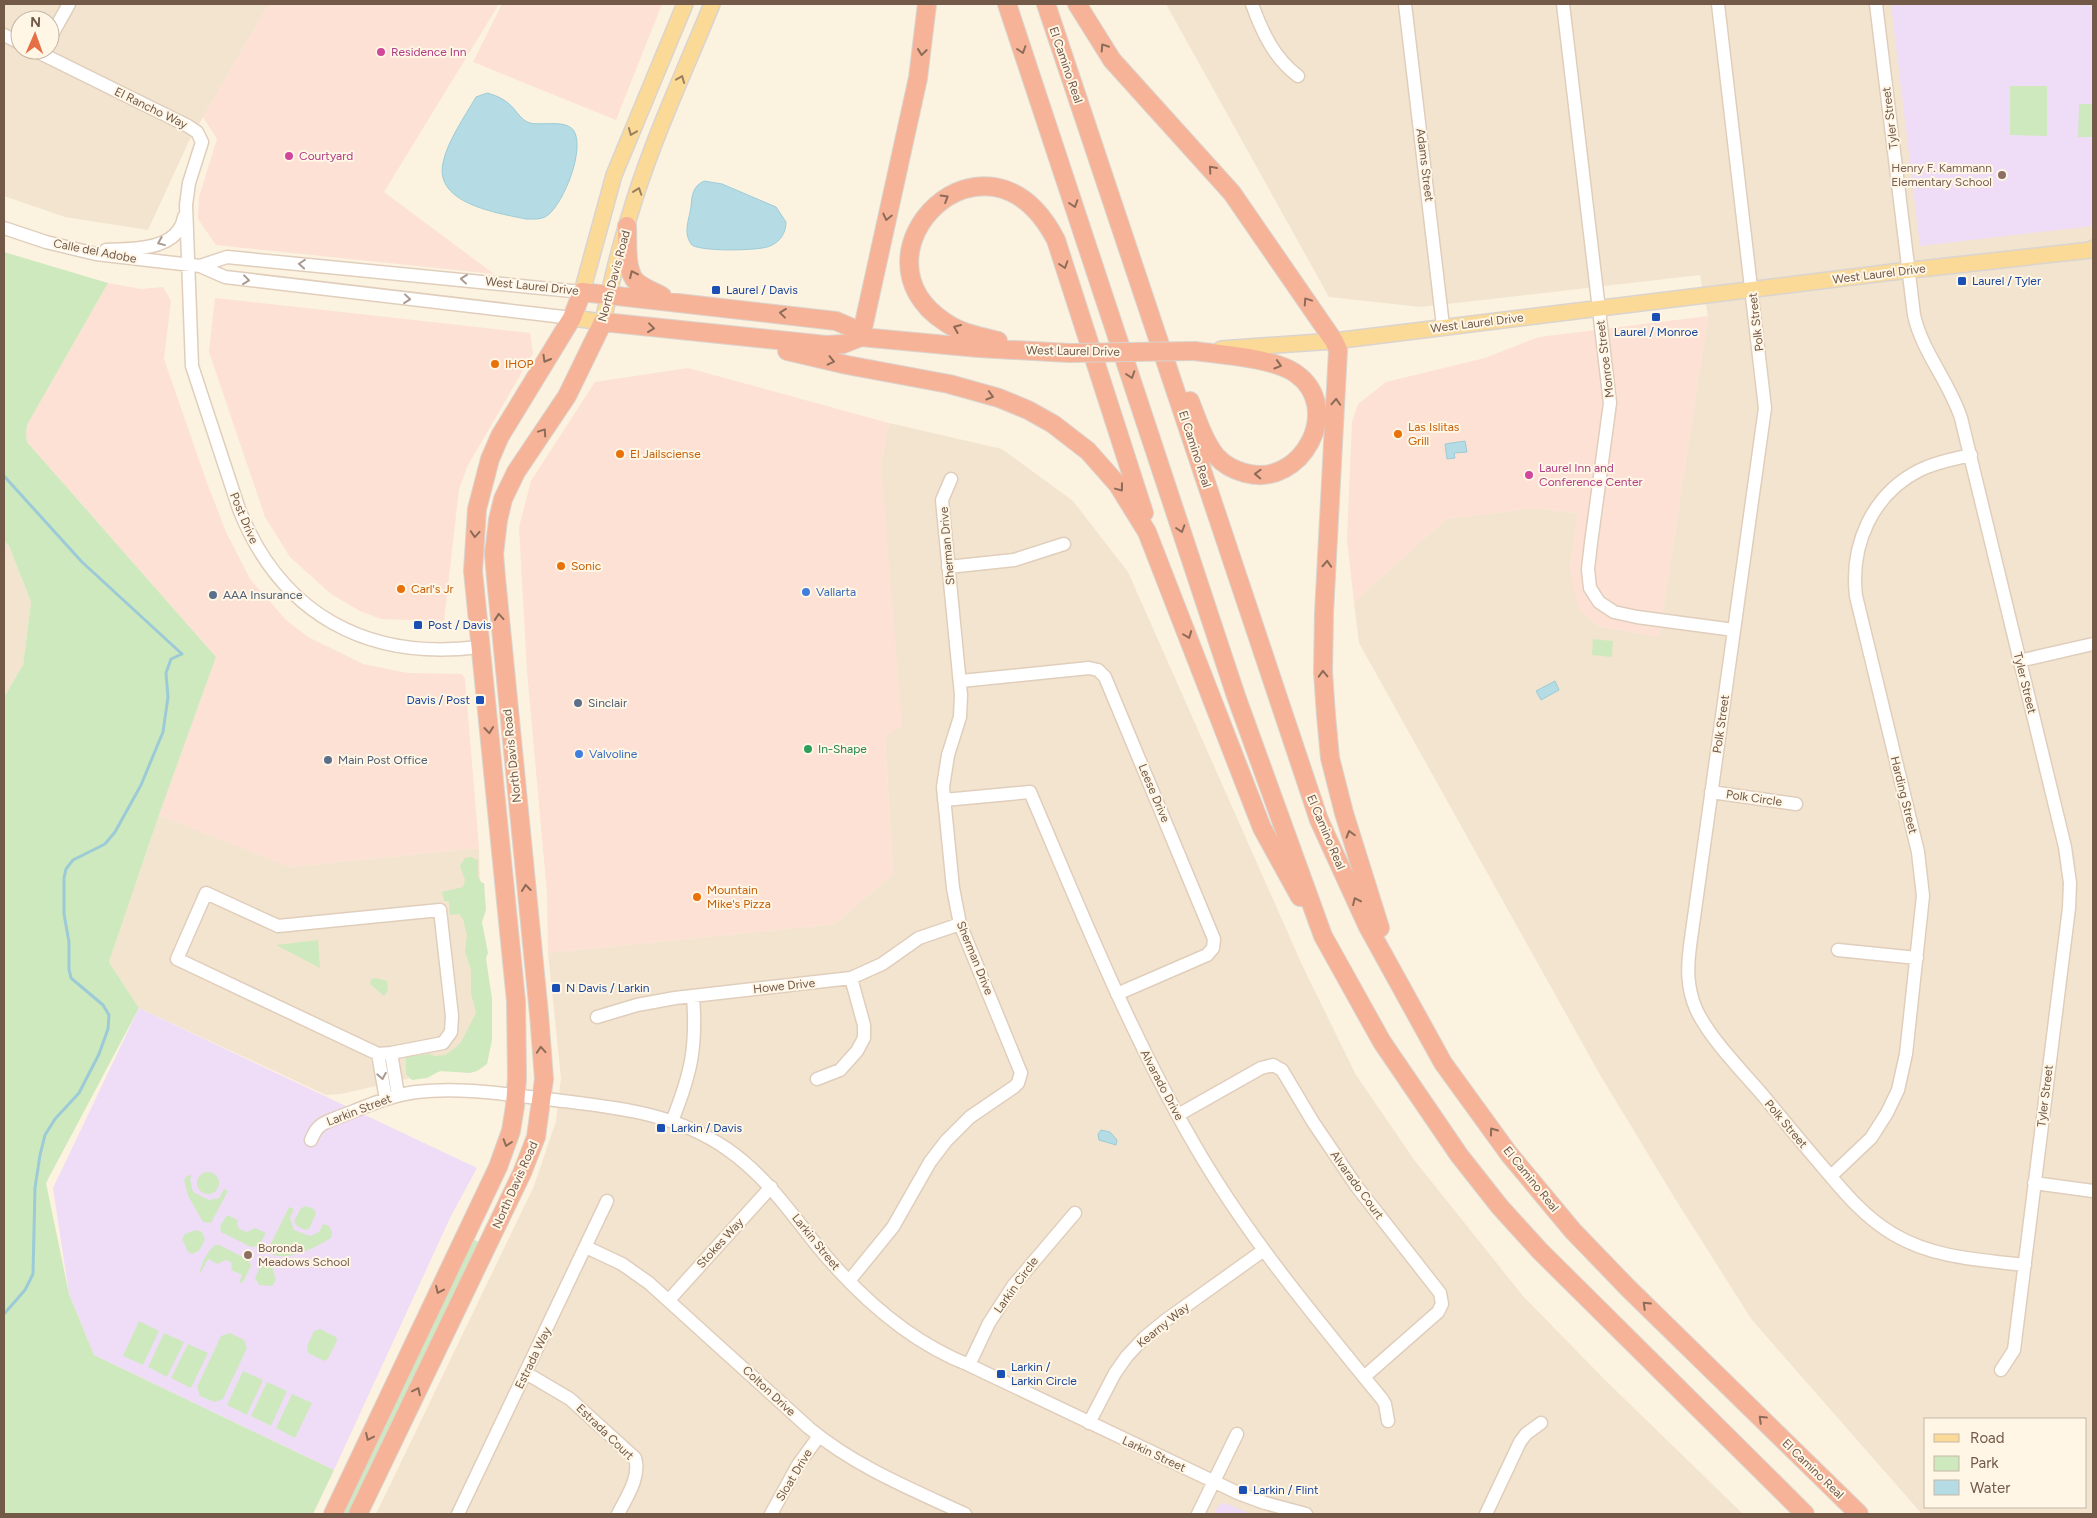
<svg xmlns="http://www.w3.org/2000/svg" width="2097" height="1518" font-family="Figtree,sans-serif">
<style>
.residential{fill:#f3e4cf;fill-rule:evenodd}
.commercial{fill:#fce1d4}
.education{fill:#efddf8}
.green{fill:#cfe9bf}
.water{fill:#b5dce5;stroke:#9ccbd7}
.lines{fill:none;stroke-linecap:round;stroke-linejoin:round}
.stream{stroke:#9ccbd7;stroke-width:3}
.minor-casing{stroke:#e0cebc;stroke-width:15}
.major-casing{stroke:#dad4cf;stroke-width:18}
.highway-casing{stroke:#dad4cf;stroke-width:20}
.minor{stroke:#fff;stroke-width:12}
.major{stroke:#fbda98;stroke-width:15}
.highway{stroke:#f6b397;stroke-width:18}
.highway-bridge-casing{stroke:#dad4cf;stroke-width:20;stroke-linecap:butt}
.highway-bridge{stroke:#f6b397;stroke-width:18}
.oneway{stroke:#8c6b58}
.oneway2{stroke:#9b8060}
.oneway3{stroke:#aa9b91}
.hotel-dot{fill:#d1479c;stroke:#fff6e6;stroke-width:2}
.education-dot{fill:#8d6e63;stroke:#fff6e6;stroke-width:2}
.transit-dot{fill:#1a4fb4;stroke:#fff6e6;stroke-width:2}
.food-dot{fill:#e8710a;stroke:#fff6e6;stroke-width:2}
.shop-dot{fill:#3f7fe0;stroke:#fff6e6;stroke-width:2}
.service-dot{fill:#5c6f8a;stroke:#fff6e6;stroke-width:2}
.leisure-dot{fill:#2e9e5b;stroke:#fff6e6;stroke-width:2}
.labels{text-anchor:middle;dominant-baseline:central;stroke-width:4;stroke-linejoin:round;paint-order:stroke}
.hotel-label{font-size:12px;fill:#b23c85;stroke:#fff6e6;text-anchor:start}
.street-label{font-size:12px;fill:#725948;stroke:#fff6e6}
.education-label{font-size:12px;fill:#785e54;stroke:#fff6e6;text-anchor:end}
.transit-label{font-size:12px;fill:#164399;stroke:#fff6e6;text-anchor:start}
.food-label{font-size:12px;fill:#c56008;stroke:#fff6e6;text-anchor:start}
.shop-label{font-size:12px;fill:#366cbe;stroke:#fff6e6;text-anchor:start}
.service-label{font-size:12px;fill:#4e5e75;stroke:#fff6e6;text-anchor:start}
.leisure-label{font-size:12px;fill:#27864d;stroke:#fff6e6;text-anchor:start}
</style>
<rect width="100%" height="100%" fill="#fcf2e0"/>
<path class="residential" d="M4,4H269L188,143L148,230L65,217L4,196ZM20,20H50V50H20Z
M1166,4H2093V1514H1922L1752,1320L1674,1197L1599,1073L1359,643L1354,602L1446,519L1533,508L1578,513L1570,566L1598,626L1659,637L1708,316L1700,275L1421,307L1329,297ZM1926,1419H2086V1507H1926Z
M889,423L1002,449L1073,501L1128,572L1303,967L1356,1075L1415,1161L1523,1296L1604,1379L1743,1514H376L534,1186L556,1121L561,1078L548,953L835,924L893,874L885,736L881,462Z
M4,541L9,546L31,602L23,665L4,697Z
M159,815L290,867L479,848L484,1046L460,1067L341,1094L326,1095L139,1008L109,962Z"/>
<path class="commercial" d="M269,4H499L384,192L494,274L216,245L198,219L199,197L217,139L203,117Z
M502,4H662L616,120L473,62Z
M108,283L141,289L163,287L171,301L164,359L207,483L226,532L250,579L286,620L308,637L363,664L408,673L462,674L465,679L479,848L289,867L159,815L216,657L27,442L26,433L27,425Z
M215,298L530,333L533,353L468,465L459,489L444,621L381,619L360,611L331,594L290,557L265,517L209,352Z
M1708,316L1659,637L1598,626L1582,613L1576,601L1570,566L1578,513L1533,508L1446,519L1354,602L1347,540L1352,422L1358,404L1386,382L1485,358L1539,337Z
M688,368L889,423L881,462L902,726L885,737L893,874L835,924L548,953L547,893L527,671L519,527L531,481L595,382Z"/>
<path class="education" d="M1891,4H2093V226L1920,246Z
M139,1008L477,1168L451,1216L334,1470L94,1355L69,1294L53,1188Z
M1223,1503L1227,1504L1252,1514H1214L1218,1506Z"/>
<path class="green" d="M2010,86H2047V136L2010,135Z
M2079,104H2093V137H2078Z
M4,252L108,283L27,425L26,433L27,442L216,657L159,815L109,962L139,1008L46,1183L69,1294L94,1355L334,1470L313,1514H4V697L23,665L31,602L9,546L4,541Z
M1593,639L1613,641L1612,657L1592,655Z
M471,857L478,860V877L482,883H484L486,910L482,922L488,953L486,958L492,999V1040L487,1064L477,1071L470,1073L440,1071L427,1078L412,1080L406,1074V1057L429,1054L435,1056L445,1055L455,1048L461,1042L476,1013L471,993V970L465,952L467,935L463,919L459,914L450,915L449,901H444L442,892L463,887L465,880L460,866L465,858Z
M318,940L320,968L276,945Z
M376,978L387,981L388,990L384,996L370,984L371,979Z
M197 1183a11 11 0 1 1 22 0a11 11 0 1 1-22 0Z
M192,1175L190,1179L193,1192L209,1200L219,1198L224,1189L228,1191L211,1223L203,1222L188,1196L184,1180L187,1176Z
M306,1206L314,1209L316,1214L309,1229L305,1230L297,1226L294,1221L301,1208Z
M289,1207L294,1209L290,1218L294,1230L310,1236L319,1232L323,1224L329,1226L332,1232L331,1238C314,1248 293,1260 273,1255L269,1250L270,1245Z
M227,1215L238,1220L237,1223L239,1229L247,1232L255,1228L266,1233L259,1246L251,1247L221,1232L220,1226Z
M196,1230L202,1232L205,1240L199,1251L192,1254L188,1252L182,1239L185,1234Z
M472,1239L479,1242L351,1514H342Z
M215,1245H219L249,1260L251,1266L243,1282L239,1283L242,1275L231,1270L232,1267L231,1262L225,1260L218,1264L208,1259L200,1274C199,1267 208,1250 215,1245Z
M267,1263L272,1266L276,1280L272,1286L259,1285L255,1278L261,1265Z
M139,1321L159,1331L143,1365L123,1356Z
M320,1329L336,1337L337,1341L328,1359L324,1361L308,1353L307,1346L314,1331Z
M164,1333L184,1342L167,1377L148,1367Z
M230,1333L244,1340L247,1348L223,1399L214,1402L200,1396L197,1387L221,1336Z
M188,1344L208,1353L191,1388L171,1378Z
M243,1371L263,1380L247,1415L227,1405Z
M267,1382L287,1391L271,1426L251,1416Z
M292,1394L312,1403L295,1438L276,1428Z"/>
<path class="water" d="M487,93C495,95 502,98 508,103C516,109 520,120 530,123C543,126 566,119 574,131C585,150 564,202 548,215C542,220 533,219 526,219C498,213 434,204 443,163C447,142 465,116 476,97Z
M704,181L722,184L776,207L786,222C786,233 780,242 770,246C761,251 696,252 691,244C683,232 689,220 691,207C692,196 692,187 704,181Z
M1465,441L1467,452L1454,453L1455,458L1447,459L1445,444Z
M1555,681L1559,690L1541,700L1536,691Z
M1101,1130L1110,1132L1117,1140L1116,1145L1099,1140L1098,1134Z"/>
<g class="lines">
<path class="stream" d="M4,476L82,562L182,654L171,659L166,673L168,697L163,732L141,785L115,832L105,844L73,860L66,869L64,878V914L69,942V969L71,978L103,1005L109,1015L108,1029L99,1054L79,1093L55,1119L45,1135L40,1155L35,1188L33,1274L25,1290L4,1314"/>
<g class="minor-casing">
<path id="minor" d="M1252,4C1262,32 1274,58 1298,76
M1405,4L1443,326
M1563,4L1610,403L1591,543L1588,569L1590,588L1599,602L1614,612L1637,617L1734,630
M1718,4L1765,408L1690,946C1687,968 1687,988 1696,1009C1709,1038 1745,1074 1766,1099C1784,1121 1803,1144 1822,1166C1843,1191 1864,1217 1893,1234C1933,1258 1980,1260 2025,1265
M1876,4L1914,315C1922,352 1949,381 1961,418L2065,847L2070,883L2069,908L2014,1350L2001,1370
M4,35L20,43
M50,38L69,4
M34,50L188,126L197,132L202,142L189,183L186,205L192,366L239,509C281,615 368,661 479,647
M4,228L46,242L96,254L200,266L225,277L572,318
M106,250C132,249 178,251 184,217
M200,266L227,257L582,292
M948,567L1014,560L1064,544
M2019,661L2093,644
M961,681L1089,668L1098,670L1105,677L1214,939L1213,948L1207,955L1117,994
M1711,792L1796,804
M944,800L1030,792C1081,911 1129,1032 1194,1144C1247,1236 1315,1317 1382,1399L1385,1404L1388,1421
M206,893L278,926L440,910L452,1016L451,1032L443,1043L391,1053L378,1054L177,959Z
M1838,950L1917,958
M597,1017L637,1005L675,998L851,978L882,964L919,938L960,924
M391,1053L398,1095
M378,1054L386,1099
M817,1079L840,1070L857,1051L864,1038V1025L851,978
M1178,1115L1261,1068L1273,1065L1282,1070L1313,1122L1357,1187L1440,1293L1442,1304L1438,1312L1364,1377
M672,1121C691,1074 697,1047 693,996
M311,1140C313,1136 315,1130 319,1127C324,1121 345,1115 354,1111C374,1103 394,1095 416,1092C460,1087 503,1094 547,1099C610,1107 673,1111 727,1149C766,1176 790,1212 819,1248C859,1296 910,1342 969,1365L1238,1493L1265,1503L1306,1514
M1831,1176L1871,1138L1887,1113L1898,1090L1906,1054L1923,896L1918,852L1856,596C1850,545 1872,494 1920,470C1936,462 1954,459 1971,455
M2034,1183L2093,1191
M586,1247L622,1264L649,1283L809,1428C856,1467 911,1489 965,1514
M849,1281L893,1227L930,1162L946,1141L970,1117L1014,1087L1018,1083L1021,1073L960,924L953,888L943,787L948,755L960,717L961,695L942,500L951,479
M669,1300L771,1187
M969,1365L989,1323L1013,1286L1075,1213
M526,1373L570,1399L635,1458C641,1477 626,1498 618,1514
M1089,1423L1115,1373L1127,1356L1144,1338L1166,1320L1264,1250
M458,1514L607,1201
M771,1514L798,1465L819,1436
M1198,1514L1237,1434
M1486,1514L1520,1442L1526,1434L1541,1423"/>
</g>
<g class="major-casing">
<path id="major" d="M582,292L614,175L685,4
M572,318L603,322C611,281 622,238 635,198C656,132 686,68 712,4
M1221,349L1334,341L1893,272L2091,250L2093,248"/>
</g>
<g class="highway-casing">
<path id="highway" d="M1007,4L1236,696L1323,936L1382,1042L1459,1155L1500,1207L1540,1251L1805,1514
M1046,4L1319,820L1368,927L1443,1063L1509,1154L1573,1231L1628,1288L1859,1514
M1077,4L1112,60L1232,193L1334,341L1338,350L1324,613L1323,672L1326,715L1330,758L1344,813L1380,928
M627,226C628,242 625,265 634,279C640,287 653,291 662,296
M861,337L918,78L927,4
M998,341C980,336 960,333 945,322C842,254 987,107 1056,240L1144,513
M787,351L847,365L949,384L999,398L1028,410L1053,424L1088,451L1118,485L1147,532L1262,828L1300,897
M1190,401C1197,419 1204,441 1216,456C1224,465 1234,470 1245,473C1302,489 1345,407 1295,373C1273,358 1223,355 1195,351
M333,1514L498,1167L511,1131L515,1106L517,1078L516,1001L473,571L477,509L490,459L500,436L572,318L582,292L836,321L850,327L861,337
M358,1514L522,1173L536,1137L544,1079L539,1014L496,578L494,554L498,520L503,499L516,472L567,396L603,322L826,345L843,344L861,337L979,348L1069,353"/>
</g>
<use href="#minor" class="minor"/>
<use href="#major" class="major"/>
<use href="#highway" class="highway"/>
<g class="highway-bridge-casing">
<path id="highway-bridge" d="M1069,353L1195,351"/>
</g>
<use href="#highway-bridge" class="highway-bridge"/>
</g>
<defs><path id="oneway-chevron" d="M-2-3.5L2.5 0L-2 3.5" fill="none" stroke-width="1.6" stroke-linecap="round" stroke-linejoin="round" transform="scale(1.25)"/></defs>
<g class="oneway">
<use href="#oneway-chevron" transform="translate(1104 47) rotate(-123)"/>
<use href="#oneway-chevron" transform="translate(1022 50) rotate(72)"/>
<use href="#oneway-chevron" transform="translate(922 52) rotate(97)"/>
<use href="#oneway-chevron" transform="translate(1212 169) rotate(-131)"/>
<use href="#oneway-chevron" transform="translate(945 198) rotate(-31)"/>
<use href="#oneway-chevron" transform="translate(1074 204) rotate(72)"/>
<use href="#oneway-chevron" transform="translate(887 217) rotate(103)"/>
<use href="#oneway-chevron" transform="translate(1064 265) rotate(72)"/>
<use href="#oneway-chevron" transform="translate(633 274) rotate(-115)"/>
<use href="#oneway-chevron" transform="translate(1307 301) rotate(-124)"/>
<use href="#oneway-chevron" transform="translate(783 313) rotate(-173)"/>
<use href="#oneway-chevron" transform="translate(651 328) rotate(7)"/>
<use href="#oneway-chevron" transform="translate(957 328) rotate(-157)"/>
<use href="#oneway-chevron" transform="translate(546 359) rotate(120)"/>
<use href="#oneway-chevron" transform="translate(831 361) rotate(13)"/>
<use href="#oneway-chevron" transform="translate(1278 365) rotate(17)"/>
<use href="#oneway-chevron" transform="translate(1131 375) rotate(72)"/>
<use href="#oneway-chevron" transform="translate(990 396) rotate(16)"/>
<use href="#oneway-chevron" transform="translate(1336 402) rotate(-87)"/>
<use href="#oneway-chevron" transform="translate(543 432) rotate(-56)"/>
<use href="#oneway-chevron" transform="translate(1258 474) rotate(-178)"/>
<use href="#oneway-chevron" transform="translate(1120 488) rotate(53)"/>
<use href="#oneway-chevron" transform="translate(1181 529) rotate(72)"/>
<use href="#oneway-chevron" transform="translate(475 534) rotate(94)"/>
<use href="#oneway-chevron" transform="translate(1327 564) rotate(-87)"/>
<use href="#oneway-chevron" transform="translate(499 617) rotate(-95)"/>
<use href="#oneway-chevron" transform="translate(1188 635) rotate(69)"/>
<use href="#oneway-chevron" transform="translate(1323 674) rotate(-92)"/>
<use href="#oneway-chevron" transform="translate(489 730) rotate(84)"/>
<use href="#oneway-chevron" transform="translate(1350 834) rotate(-106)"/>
<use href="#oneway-chevron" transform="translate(526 888) rotate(-96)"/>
<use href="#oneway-chevron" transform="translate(1356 901) rotate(-115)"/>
<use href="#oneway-chevron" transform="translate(541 1050) rotate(-94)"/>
<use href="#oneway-chevron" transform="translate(1493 1131) rotate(-126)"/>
<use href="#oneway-chevron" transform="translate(507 1143) rotate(108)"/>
<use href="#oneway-chevron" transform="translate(439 1290) rotate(115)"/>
<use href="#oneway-chevron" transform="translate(1646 1305) rotate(-136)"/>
<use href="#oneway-chevron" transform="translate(417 1391) rotate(-64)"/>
<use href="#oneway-chevron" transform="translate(1762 1419) rotate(-136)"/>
<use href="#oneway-chevron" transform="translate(369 1437) rotate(115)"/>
</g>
<g class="oneway2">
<use href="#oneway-chevron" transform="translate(681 79) rotate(-68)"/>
<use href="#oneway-chevron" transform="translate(632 132) rotate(112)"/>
<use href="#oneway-chevron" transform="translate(638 191) rotate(-71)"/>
</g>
<g class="oneway3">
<use href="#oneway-chevron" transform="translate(161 242) rotate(158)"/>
<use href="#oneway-chevron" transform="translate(302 264) rotate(-175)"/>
<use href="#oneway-chevron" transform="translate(464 279) rotate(-174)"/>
<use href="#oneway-chevron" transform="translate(246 280) rotate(7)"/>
<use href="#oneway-chevron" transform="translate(407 299) rotate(6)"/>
<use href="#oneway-chevron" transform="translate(382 1076) rotate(80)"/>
</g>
<g class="hotel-dot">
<circle cx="381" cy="52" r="5"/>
<circle cx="289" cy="156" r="5"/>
<circle cx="1529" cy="475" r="5"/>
</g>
<g class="education-dot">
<circle cx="2002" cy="175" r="5"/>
<circle cx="248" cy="1255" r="5"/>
</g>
<g class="transit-dot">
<rect x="1957" y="276" width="10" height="10" rx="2.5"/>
<rect x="711" y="285" width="10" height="10" rx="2.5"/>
<rect x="1651" y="312" width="10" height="10" rx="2.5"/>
<rect x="413" y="620" width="10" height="10" rx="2.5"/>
<rect x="475" y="695" width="10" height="10" rx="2.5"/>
<rect x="551" y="983" width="10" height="10" rx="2.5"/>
<rect x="656" y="1123" width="10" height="10" rx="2.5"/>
<rect x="996" y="1369" width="10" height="10" rx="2.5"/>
<rect x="1238" y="1485" width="10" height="10" rx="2.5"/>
</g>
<g class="food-dot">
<circle cx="495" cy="364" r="5"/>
<circle cx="1398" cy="434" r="5"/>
<circle cx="620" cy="454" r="5"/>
<circle cx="561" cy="566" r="5"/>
<circle cx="401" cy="589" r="5"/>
<circle cx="697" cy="897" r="5"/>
</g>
<g class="shop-dot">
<circle cx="806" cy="592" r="5"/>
<circle cx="579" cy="754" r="5"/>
</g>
<g class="service-dot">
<circle cx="213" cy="595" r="5"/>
<circle cx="578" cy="703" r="5"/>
<circle cx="328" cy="760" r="5"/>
</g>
<circle class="leisure-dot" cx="808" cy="749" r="5"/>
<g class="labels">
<g class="hotel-label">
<text x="391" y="52">Residence Inn</text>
<text x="299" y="156">Courtyard</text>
<text x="1539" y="468">Laurel Inn and<tspan x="1539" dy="14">Conference Center</tspan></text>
</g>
<g class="street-label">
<text transform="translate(1066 65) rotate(71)">El Camino Real</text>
<text transform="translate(151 108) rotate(26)">El Rancho Way</text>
<text transform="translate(1890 118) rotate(-97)">Tyler Street</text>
<text transform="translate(1425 165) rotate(83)">Adams Street</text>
<text transform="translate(95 251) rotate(11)">Calle del Adobe</text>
<text transform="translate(1879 274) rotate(-7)">West Laurel Drive</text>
<text transform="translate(614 276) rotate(-75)">North Davis Road</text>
<text transform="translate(532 286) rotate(6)">West Laurel Drive</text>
<text transform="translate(1756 322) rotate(-97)">Polk Street</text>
<text transform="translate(1477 323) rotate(-7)">West Laurel Drive</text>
<text transform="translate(1073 351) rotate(1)">West Laurel Drive</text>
<text transform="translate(1605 359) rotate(-97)">Monroe Street</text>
<text transform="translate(1195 449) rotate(72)">El Camino Real</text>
<text transform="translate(244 518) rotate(67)">Post Drive</text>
<text transform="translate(947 546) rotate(-95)">Sherman Drive</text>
<text transform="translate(2025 683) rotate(76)">Tyler Street</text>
<text transform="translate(1721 724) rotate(-82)">Polk Street</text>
<text transform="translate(512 756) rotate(-96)">North Davis Road</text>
<text transform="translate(1154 793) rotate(67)">Leese Drive</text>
<text transform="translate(1904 795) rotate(76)">Harding Street</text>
<text transform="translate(1754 798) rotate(8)">Polk Circle</text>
<text transform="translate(1326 832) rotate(67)">El Camino Real</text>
<text transform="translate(975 958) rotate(68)">Sherman Drive</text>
<text transform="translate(784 986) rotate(-6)">Howe Drive</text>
<text transform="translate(1162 1085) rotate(62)">Alvarado Drive</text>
<text transform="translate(2045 1096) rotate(-83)">Tyler Street</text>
<text transform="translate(359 1110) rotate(-21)">Larkin Street</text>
<text transform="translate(1786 1124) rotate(50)">Polk Street</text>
<text transform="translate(1531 1179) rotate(51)">El Camino Real</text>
<text transform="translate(515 1185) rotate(-66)">North Davis Road</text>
<text transform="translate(1357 1185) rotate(54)">Alvarado Court</text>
<text transform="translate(816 1242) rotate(51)">Larkin Street</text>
<text transform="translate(720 1243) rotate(-48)">Stokes Way</text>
<text transform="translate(1016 1285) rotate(-54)">Larkin Circle</text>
<text transform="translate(1163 1325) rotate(-39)">Kearny Way</text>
<text transform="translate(533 1358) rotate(-64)">Estrada Way</text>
<text transform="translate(769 1391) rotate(43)">Colton Drive</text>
<text transform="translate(605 1432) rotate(44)">Estrada Court</text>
<text transform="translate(1154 1454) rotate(25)">Larkin Street</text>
<text transform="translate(1813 1469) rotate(44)">El Camino Real</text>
<text transform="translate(794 1475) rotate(-59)">Sloat Drive</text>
</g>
<g class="education-label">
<text x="1992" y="168">Henry F. Kammann<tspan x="1992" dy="14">Elementary School</tspan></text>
<text x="258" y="1248" text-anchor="start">Boronda<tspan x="258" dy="14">Meadows School</tspan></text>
</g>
<g class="transit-label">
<text x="1972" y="281">Laurel / Tyler</text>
<text x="726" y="290">Laurel / Davis</text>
<text x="1656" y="332" text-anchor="middle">Laurel / Monroe</text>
<text x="428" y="625">Post / Davis</text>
<text x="470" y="700" text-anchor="end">Davis / Post</text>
<text x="566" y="988">N Davis / Larkin</text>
<text x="671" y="1128">Larkin / Davis</text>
<text x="1011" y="1367">Larkin /<tspan x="1011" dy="14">Larkin Circle</tspan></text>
<text x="1253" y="1490">Larkin / Flint</text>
</g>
<g class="food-label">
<text x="505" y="364">IHOP</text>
<text x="1408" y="427">Las Islitas<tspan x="1408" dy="14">Grill</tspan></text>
<text x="630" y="454">El Jailsciense</text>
<text x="571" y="566">Sonic</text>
<text x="411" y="589">Carl's Jr</text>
<text x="707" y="890">Mountain<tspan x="707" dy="14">Mike's Pizza</tspan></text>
</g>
<g class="shop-label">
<text x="816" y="592">Vallarta</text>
<text x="589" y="754">Valvoline</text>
</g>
<g class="service-label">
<text x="223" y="595">AAA Insurance</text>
<text x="588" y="703">Sinclair</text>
<text x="338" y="760">Main Post Office</text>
</g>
<g class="leisure-label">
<text x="818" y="749">In-Shape</text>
</g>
</g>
<rect width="2097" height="1518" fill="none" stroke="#725948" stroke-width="10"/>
<rect x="1924" y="1418" width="162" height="90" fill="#fff6e6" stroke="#c7b7a7"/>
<rect x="1934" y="1434" width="25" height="8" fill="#fbda98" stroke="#c7b7a7"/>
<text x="1970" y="1443" font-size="15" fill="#725948">Road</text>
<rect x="1934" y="1456" width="25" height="15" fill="#cfe9bf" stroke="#c7b7a7"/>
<text x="1970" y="1468" font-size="15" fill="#725948">Park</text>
<rect x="1934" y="1480" width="25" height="15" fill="#b5dce5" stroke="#c7b7a7"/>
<text x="1970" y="1493" font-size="15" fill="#725948">Water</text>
<g transform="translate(35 35) rotate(2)"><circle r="24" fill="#fff6e6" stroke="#c7b7a7"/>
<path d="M0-4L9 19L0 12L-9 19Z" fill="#e66f45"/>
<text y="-8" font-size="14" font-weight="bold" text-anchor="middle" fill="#725948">N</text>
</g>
</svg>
